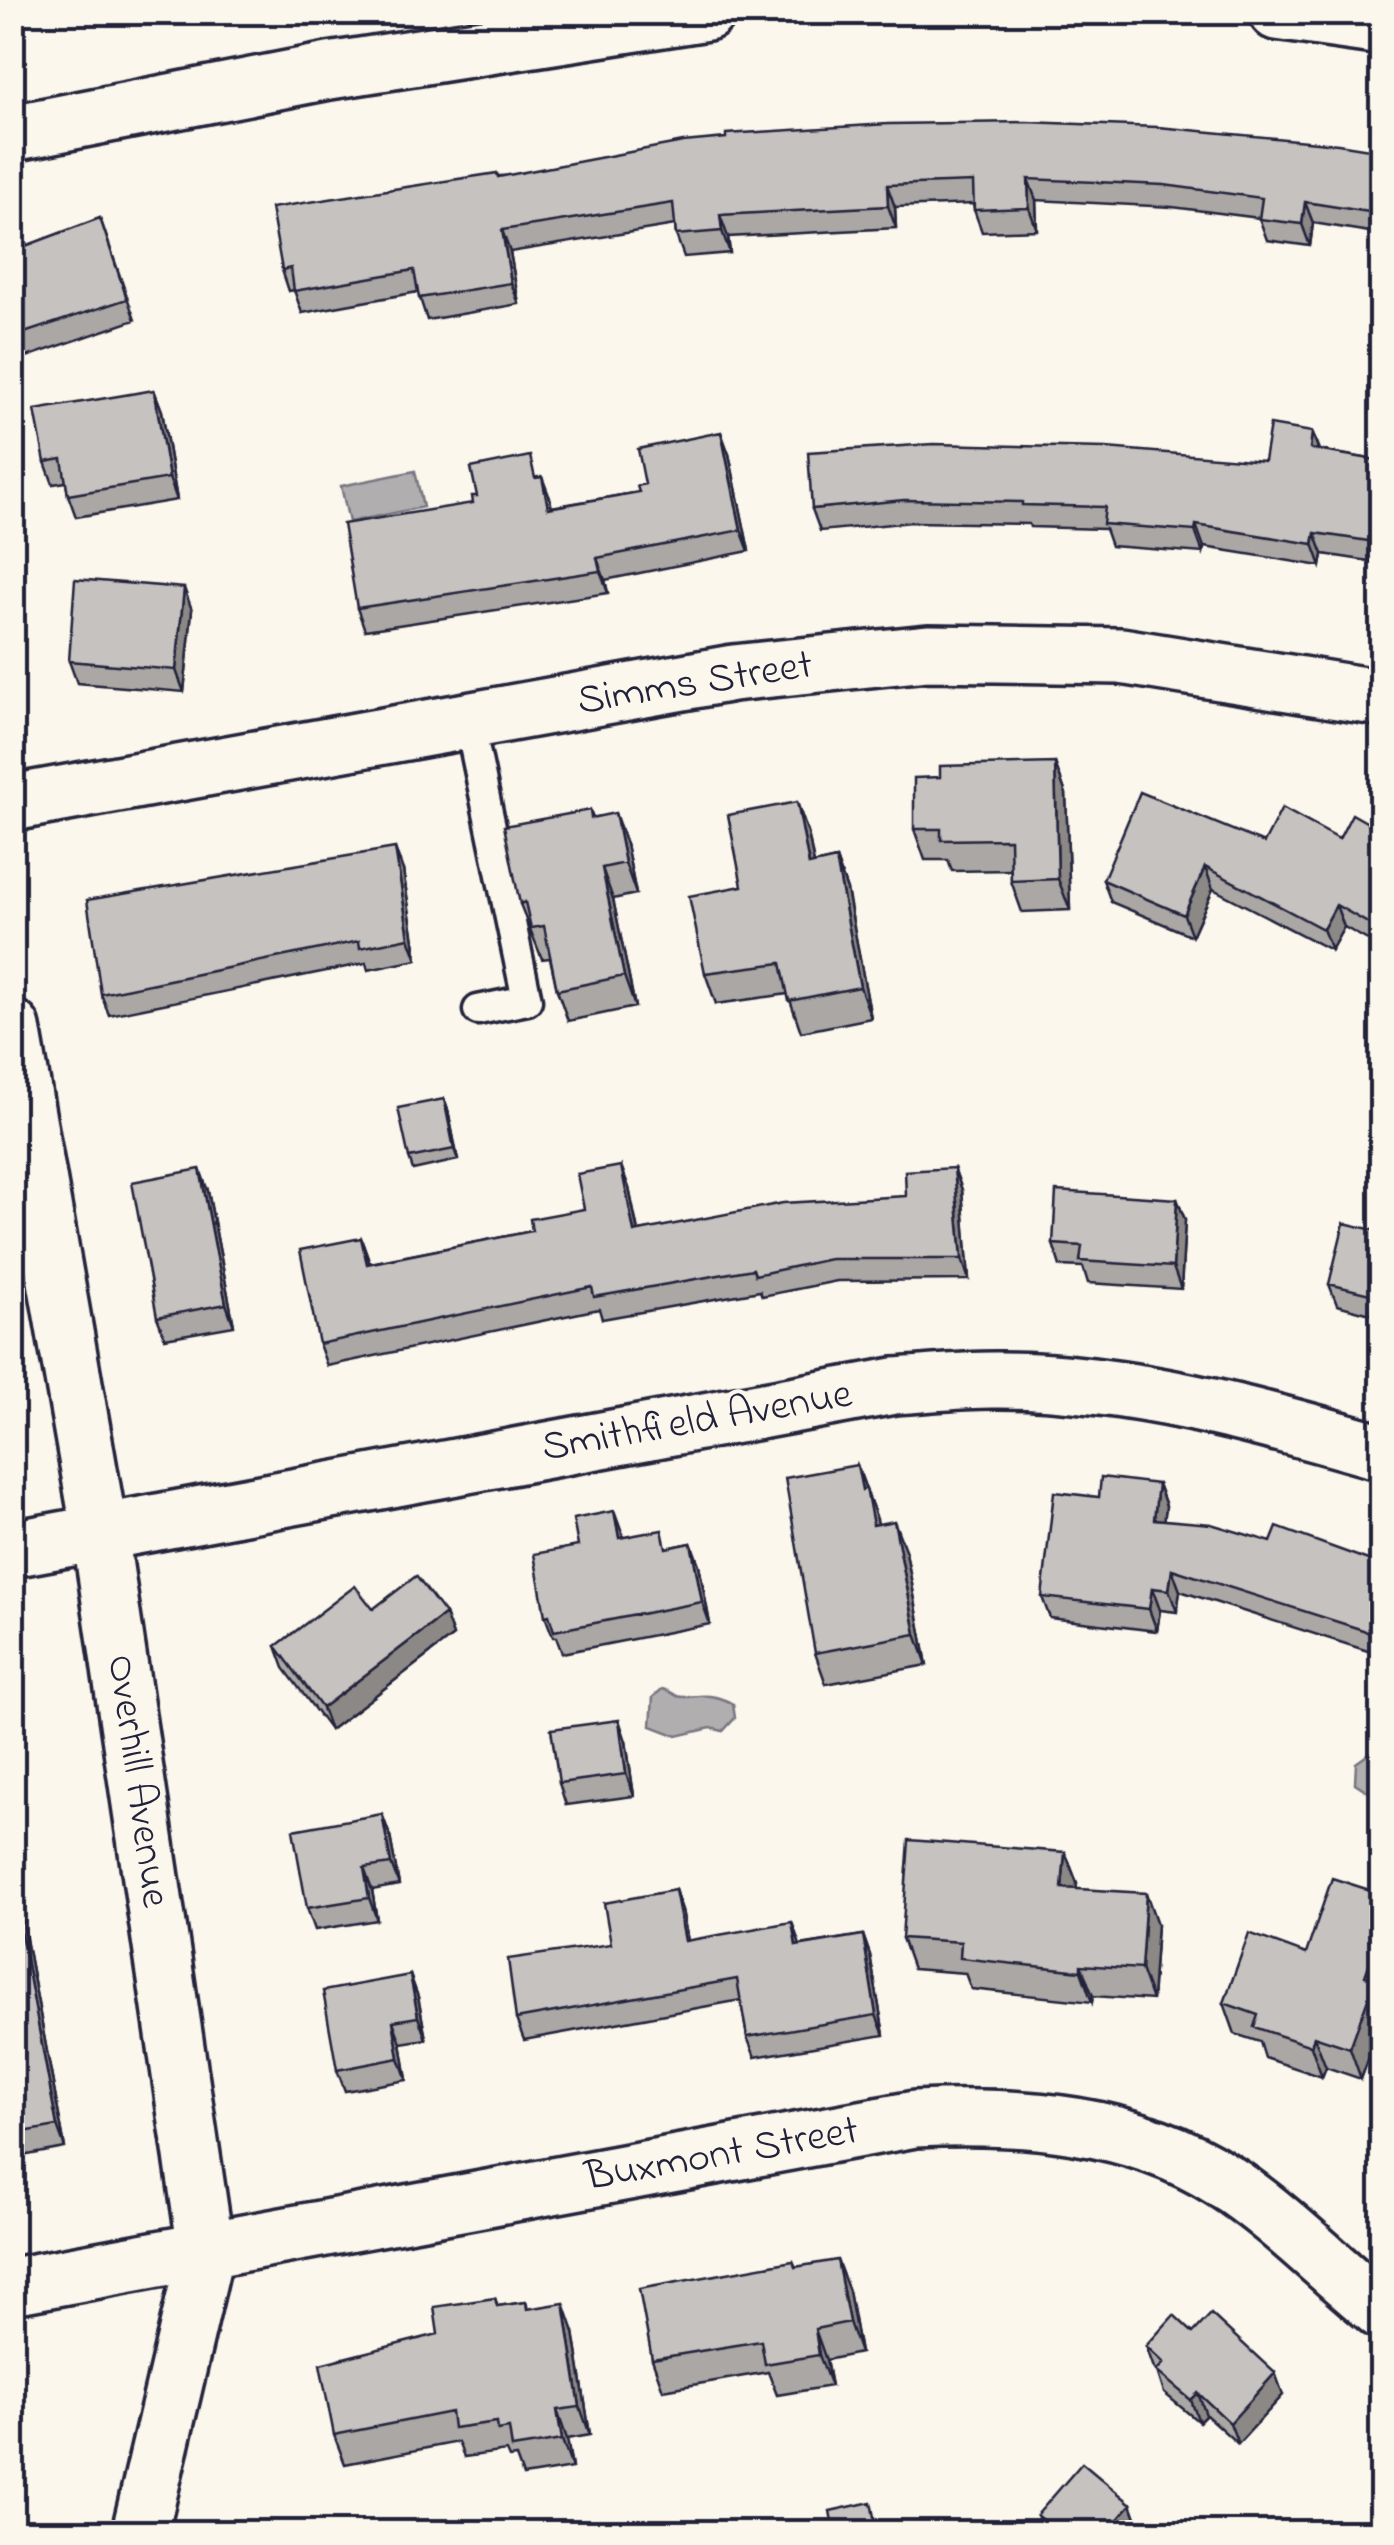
<svg xmlns="http://www.w3.org/2000/svg" width="1394" height="2545" font-family="'Indie Flower',sans-serif">
<style>
.water{fill:#b1aeb0;stroke:#787681;stroke-width:2.5}
.lines{fill:none;stroke-linecap:round;stroke-linejoin:round}
.lane-casing{stroke:#22223b;stroke-width:35}
.street-casing{stroke:#22223b;stroke-width:62}
.lane{stroke:#fbf7ec;stroke-width:28}
.street{stroke:#fbf7ec;stroke-width:55}
.wall{fill:#aaa7a5;stroke:#22223b;stroke-width:2.5}
.shaded-wall{fill:#8b8886;stroke:#22223b;stroke-width:2.5}
.building{fill:#c6c2c0;stroke:#22223b;stroke-width:2.5}
.labels{text-anchor:middle;dominant-baseline:central;stroke-width:8;stroke-linejoin:round;paint-order:stroke}
.street-label{font-size:42px;fill:#22223b;stroke:#fbf7ec}
</style>
<rect width="100%" height="100%" fill="#fbf7ec"/>
<filter id="ink" filterUnits="userSpaceOnUse"><feTurbulence type="fractalNoise" baseFrequency=".01" numOctaves="2"/><feDisplacementMap in="SourceGraphic" scale="20" xChannelSelector="R" yChannelSelector="G"/><feConvolveMatrix kernelMatrix="1 2 1 2 8 2 1 2 1" color-interpolation-filters="sRGB"/></filter>
<g filter="url(#ink)">
<path class="water" d="M415,471L423,507L349,522L341,486Z
M662,1689C668,1690 672,1693 677,1696C690,1701 705,1688 733,1704L735,1718L723,1731L711,1728L677,1736L651,1726L653,1697Z
M1370,1753L1381,1755V1800L1355,1783L1356,1763Z"/>
<g class="lines">
<g class="lane-casing">
<path id="lane" d="M469,721L527,1000L478,1010"/>
</g>
<g class="street-casing">
<path id="street" d="M1277,12L1382,27
M12,133L329,71L707,12
M12,803L733,673L928,653L1121,656L1382,698
M12,1028L100,1533L206,2250L140,2532
M12,1549L894,1386C929,1384 965,1379 1001,1380C1130,1381 1258,1416 1382,1452
M12,2286L915,2119C1018,2114 1134,2122 1223,2180C1278,2215 1331,2270 1382,2311"/>
</g>
<use href="#lane" class="lane"/>
<use href="#street" class="street"/>
</g>
<path class="wall" d="M1382,151V234L1313,223L1310,246L1267,240L1259,218L1172,207L1036,200L1037,230L982,232L974,210L973,204L895,207L896,228L728,237L730,253L684,257L676,235L675,225L510,252L519,304L427,320L418,292L302,313L294,290L289,291L282,270L499,176Z
M100,218L135,320L18,360L12,344V251Z
M154,390L162,411L177,500L76,517L68,495L66,482L53,484L45,462Z
M1312,432L1319,450L1382,461V563L1323,554L1321,566L1204,547L1203,553L1111,546L1105,529L1030,527L1029,524L912,522L820,531L812,509L1264,461Z
M729,454L749,551L605,580L608,593L365,630L357,608L473,503L538,477L550,498L551,507L639,492Z
M192,610L184,692L77,683L69,661Z
M1055,763L1066,794L1070,910L1022,912L1011,881V870L952,871L948,860H925L914,829L940,777Z
M590,810L593,818L626,844L636,894L613,899L635,1007L568,1021L557,990L550,958L542,959L520,904Z
M1382,831V948L1344,927L1331,950L1213,889L1192,936L1111,902L1103,880L1264,843L1339,839Z
M808,833L814,864L836,859L847,890L871,1018L801,1032L788,994L716,1004L705,973L742,886Z
M403,870L417,960L368,970L366,963L109,1015L101,994Z
M444,1099L448,1110L458,1160L413,1170L409,1158Z
M621,1166L629,1188L638,1231L906,1196L954,1168L962,1190L969,1280L837,1281L762,1296L760,1291L602,1319L599,1309L327,1366L319,1344L361,1238L370,1263L532,1231L584,1209Z
M208,1191L234,1326L165,1338L157,1317Z
M1177,1199L1185,1220L1181,1289L1088,1283L1083,1267L1060,1266L1053,1244Z
M1382,1232V1317L1337,1305L1329,1284Z
M857,1465L878,1524L906,1552L927,1665L826,1684L815,1653Z
M1158,1484L1166,1506L1164,1520L1382,1565V1658L1371,1652L1180,1591L1177,1612L1160,1610L1157,1631L1050,1618L1042,1597L1099,1497Z
M622,1533L623,1537L668,1548L691,1543L699,1565L710,1624L562,1653L556,1637H553L545,1616L578,1546Z
M373,1609L445,1614L453,1636L330,1730L284,1668L276,1646Z
M626,1741L634,1796L566,1805L559,1783Z
M382,1814L390,1836L399,1885L372,1890L377,1920L315,1930L307,1908Z
M1065,1852L1077,1883L1076,1888L1157,1924L1152,2000L1093,1996L1092,2002L971,1989L965,1973L913,1969L902,1938Z
M12,1864L65,2148L12,2158Z
M675,1890L682,1910L688,1941L800,1945L863,1935L870,1955L884,2035L755,2057L747,2037L741,2000L524,2040L516,2019L611,1944Z
M410,1975L418,1997L426,2039L401,2043L407,2080L345,2091L337,2070Z
M1380,1995L1382,2022L1361,2079L1326,2067L1322,2077L1265,2058L1260,2042L1235,2034L1224,2003Z
M793,2261L796,2267L849,2291L860,2353L826,2360L831,2386L777,2395L768,2372L663,2390L652,2359Z
M495,2298L498,2306L526,2302L528,2309L574,2332L590,2435L567,2439L572,2468L523,2476L516,2457L509,2458L506,2451L464,2457L458,2442L345,2464L334,2435L438,2334Z
M1193,2333L1275,2373L1283,2395L1238,2444L1206,2415L1199,2422L1164,2393L1157,2371L1154,2368L1146,2346Z
M1131,2504L1139,2526L1134,2532H1044L1037,2515Z"/>
<path class="shaded-wall" d="M1028,179L1036,200L1037,230L1029,208Z
M887,185L895,207L896,228L888,206Z
M1305,202L1313,223L1310,246L1302,224Z
M720,215L728,237L730,253L722,231Z
M502,230L510,252L519,304L511,283Z
M154,390L162,411L177,500L169,478Z
M721,432L729,454L749,551L741,530Z
M1312,432L1320,454L1310,449Z
M542,477L550,498L556,530L548,508Z
M1196,525L1204,547L1203,553L1195,531Z
M1315,533L1323,554L1321,566L1313,544Z
M597,558L605,580L608,593L600,571Z
M184,588L192,610L184,692L176,670Z
M1055,763L1066,794L1070,910L1058,879Z
M797,802L808,833L820,896L809,865Z
M615,813L626,844L636,894L625,863Z
M395,848L403,870L417,960L409,938Z
M836,859L847,890L871,1018L860,987Z
M1205,867L1213,889L1192,936L1184,915Z
M602,868L613,899L635,1007L624,976Z
M1336,905L1344,927L1331,950L1323,929Z
M444,1099L448,1110L458,1160L454,1149Z
M621,1166L629,1188L642,1253L634,1232Z
M954,1168L962,1190L969,1280L962,1259Z
M200,1169L208,1191L234,1326L226,1304Z
M1177,1199L1185,1220L1181,1289L1173,1267Z
M361,1238L369,1260L375,1286L367,1264Z
M857,1465L877,1519L884,1556L862,1490Z
M1158,1484L1166,1506L1162,1541L1154,1519Z
M614,1511L622,1533L627,1560L619,1538Z
M894,1521L906,1552L927,1665L916,1634Z
M691,1543L699,1565L710,1624L702,1602Z
M1172,1569L1180,1591L1177,1612L1169,1590Z
M1152,1588L1160,1610L1157,1631L1149,1609Z
M445,1614L453,1636L330,1730L322,1708Z
M619,1720L626,1741L634,1796L626,1774Z
M382,1814L390,1836L399,1885L391,1864Z
M1065,1852L1077,1883L1073,1919L1062,1888Z
M12,1864L65,2148L57,2126L12,1885Z
M364,1868L372,1890L377,1920L369,1898Z
M675,1890L682,1910L692,1962L685,1941Z
M1146,1893L1157,1924L1152,2000L1141,1969Z
M792,1922L799,1942L803,1966L796,1946Z
M1382,1928V2022L1361,2079L1350,2048L1365,1976Z
M863,1935L870,1955L884,2035L876,2015Z
M1081,1965L1093,1996L1092,2002L1081,1971Z
M410,1975L418,1997L426,2039L418,2017Z
M393,2021L401,2043L407,2080L399,2058Z
M1314,2036L1326,2067L1322,2077L1311,2046Z
M837,2260L849,2291L860,2353L849,2322Z
M564,2303L574,2332L590,2435L580,2407Z
M815,2329L826,2360L831,2386L819,2355Z
M1275,2373L1283,2395L1238,2444L1230,2423Z
M1198,2393L1206,2415L1199,2422L1191,2400Z
M557,2410L567,2439L572,2468L562,2440Z
M1131,2504L1139,2526L1134,2532H1107Z"/>
<path class="building" d="M1026,122L1158,127L1338,144L1382,151V214L1305,202L1302,224L1259,219L1262,198L1164,185L1028,179L1029,208L974,210L973,182L887,185L888,206L720,215L722,231L676,235L673,203L502,230L511,283L419,298L414,270L294,291L291,268L282,270L271,208L497,173L498,177L683,142L726,138V134L888,124Z
M100,218L127,299L12,337V251Z
M154,390L169,478L68,495L62,459L45,462L35,410Z
M1270,425L1312,432L1310,449L1382,461V543L1315,533L1313,544L1196,525L1195,531L1103,524L1105,507L1022,505V502L904,500L812,509L808,452L933,444L1106,448L1264,461Z
M721,432L741,530L597,558L600,571L357,608L343,524L473,503L472,496H477L471,468L530,456L535,478L542,477L548,508L639,492L637,486L645,484L638,449Z
M75,579L184,588L176,670L69,661Z
M1055,763L1058,879L1011,881L1010,839L941,840V829H914V778L940,777V766Z
M1140,792L1264,843L1282,808L1339,839L1352,814L1382,831V931L1336,905L1323,929L1205,867L1184,915L1103,880Z
M797,802L809,865L836,859L860,987L789,1001L781,963L705,973L689,896L742,886L728,815Z
M590,810L591,818L615,813L625,863L602,868L624,976L557,990L544,926L531,928L525,902L520,904L504,826Z
M395,848L409,938L360,948L359,941L101,994L87,900Z
M444,1099L454,1149L409,1158L398,1108Z
M621,1166L634,1232L783,1203L906,1196L905,1171L954,1168L962,1259H830L755,1275L753,1269L594,1297L592,1287L319,1344L300,1250L361,1238L367,1264L532,1231L530,1219L584,1209L577,1174Z
M200,1169L226,1304L157,1317L132,1182Z
M1056,1191L1177,1199L1173,1267L1080,1261L1082,1246L1053,1244Z
M1344,1223L1382,1232V1297L1329,1284Z
M857,1465L862,1490L866,1488L873,1525L894,1521L916,1634L815,1653L785,1478Z
M1101,1477L1158,1484L1154,1519L1211,1524L1271,1542L1277,1527L1382,1565V1640L1363,1630L1172,1569L1169,1590L1152,1588L1149,1609L1042,1597L1054,1492L1099,1497Z
M614,1511L619,1538L662,1530L666,1548L691,1543L702,1602L554,1631L549,1615L545,1616L534,1554L578,1546L573,1519Z
M416,1576L445,1614L322,1708L276,1646L355,1586L373,1609Z
M619,1720L626,1774L559,1783L551,1729Z
M382,1814L391,1864L364,1868L369,1898L307,1908L293,1830Z
M909,1840L1065,1852L1062,1888L1146,1893L1141,1969L1081,1965V1971L960,1958L961,1942L902,1938Z
M1332,1878L1382,1894V1928L1365,1976L1375,1979L1350,2048L1314,2036L1311,2046L1254,2027L1258,2015L1224,2003L1249,1933L1306,1954Z
M12,1885L57,2126L12,2134Z
M675,1890L685,1941L792,1922L796,1946L863,1935L876,2015L747,2037L737,1979L516,2019L508,1959L611,1944L604,1903Z
M410,1975L418,2017L393,2021L399,2058L337,2070L323,1991Z
M837,2260L849,2322L815,2329L819,2355L765,2364L761,2341L652,2359L639,2289L793,2261L795,2267Z
M495,2298L497,2306L526,2302L527,2309L564,2303L580,2407L557,2410L562,2440L512,2448L509,2428L498,2430L497,2422L453,2428L451,2412L334,2435L320,2364L438,2334L434,2307Z
M1211,2314L1275,2373L1230,2423L1198,2393L1191,2400L1156,2371L1164,2363L1146,2346L1174,2315L1193,2333Z
M1082,2463L1131,2504L1107,2532H1059L1037,2515Z
M871,2502L877,2532H834L830,2511Z
M398,2527L414,2532H396Z"/>
</g>
<g class="labels">
<g class="street-label">
<text transform="translate(695 684) rotate(-9)">Simms Street</text>
<text transform="translate(697 1422) rotate(-10)">Smithfield Avenue</text>
<text transform="translate(137 1781) rotate(82)">Overhill Avenue</text>
<text transform="translate(722 2155) rotate(-10)">Buxmont Street</text>
</g>
</g>
<rect width="1394" height="2545" fill="none" stroke="#fbf7ec" stroke-width="50"/>
<rect x="25" y="25" width="1344" height="2495" fill="none" stroke="#22223b" stroke-width="4" filter="url(#ink)"/>
</svg>
